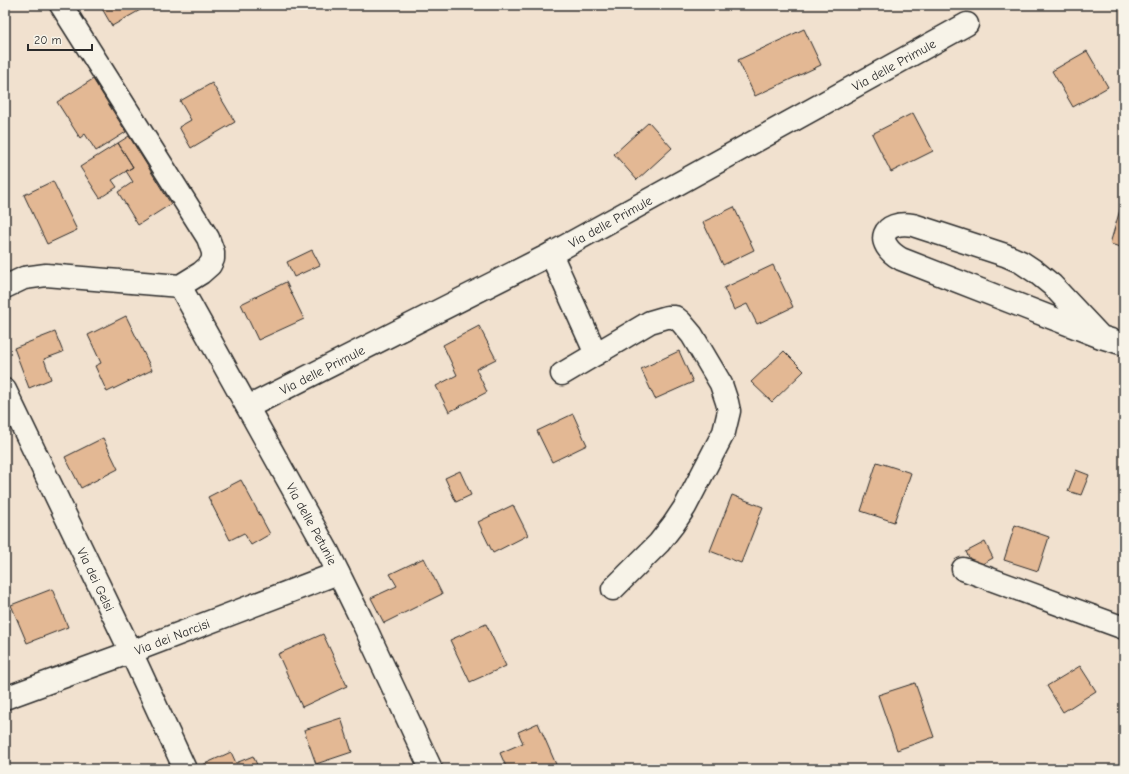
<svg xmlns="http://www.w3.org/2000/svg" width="1129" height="774" font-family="'Comic Neue',sans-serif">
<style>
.building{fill:#e3b894;stroke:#2b2b2b}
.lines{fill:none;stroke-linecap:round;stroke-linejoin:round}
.minor-casing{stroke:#2b2b2b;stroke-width:25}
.minor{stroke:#f7f3e8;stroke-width:22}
.labels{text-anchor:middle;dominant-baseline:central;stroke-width:4;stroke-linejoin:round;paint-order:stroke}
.street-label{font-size:13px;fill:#2b2b2b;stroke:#f7f3e8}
</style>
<rect width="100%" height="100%" fill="#f1e1cf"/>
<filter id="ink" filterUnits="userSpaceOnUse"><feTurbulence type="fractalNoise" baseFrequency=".025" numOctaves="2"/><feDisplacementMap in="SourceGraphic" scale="8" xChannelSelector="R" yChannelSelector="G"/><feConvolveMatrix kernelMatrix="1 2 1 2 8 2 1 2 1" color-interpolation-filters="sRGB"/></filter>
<g filter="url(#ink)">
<path class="building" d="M100,5H149L112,26Z
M804,29L821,65L755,96L738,60Z
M1087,51L1108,87L1073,107L1052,71Z
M93,79L126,132L96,151L85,134L80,138L57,102Z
M212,83L235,122L191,148L179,127L191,120L180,101Z
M913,113L933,151L891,172L872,134Z
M649,122L672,148L637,180L614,154Z
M129,136L171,204L138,225L118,192L133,182L126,171L133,167L118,143Z
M118,143L133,167L112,180L117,187L100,198L80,167Z
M53,181L77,230L47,244L24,195Z
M1124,196V248L1110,244Z
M734,207L754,250L723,265L703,222Z
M312,250L320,265L294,277L287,262Z
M773,265L793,307L757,324L747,304L734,310L724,288Z
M286,282L304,319L258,340L241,304Z
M126,316L152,370L107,392L95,366L101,363L88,335Z
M479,326L496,359L476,369L487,392L449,412L436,386L457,375L443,345Z
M55,332L63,352L44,359L51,379L29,388L14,348Z
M679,351L693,382L655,399L641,369Z
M784,351L804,371L772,402L751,382Z
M573,414L587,445L552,462L537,431Z
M103,438L118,469L81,488L65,457Z
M877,462L911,473L894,522L861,511Z
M1076,470L1089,475L1081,495L1068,491Z
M460,471L471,495L456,502L445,478Z
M241,480L270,534L251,545L244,533L230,540L208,497Z
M732,495L763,507L741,563L710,551Z
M513,505L528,535L493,553L478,522Z
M1015,525L1049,537L1038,571L1004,560Z
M985,542L993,558L975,568L966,552Z
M424,558L442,594L384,623L371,598L397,586L390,574Z
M52,589L68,627L27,643L11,605Z
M486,624L506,666L470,682L450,640Z
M323,634L347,686L302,707L278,654Z
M1080,666L1096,691L1063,712L1047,686Z
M915,683L934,737L897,750L878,695Z
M341,718L352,752L316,764L304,730Z
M538,723L558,769H507L500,753L523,743L518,732Z
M231,752L236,763L253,756L259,769H199L198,767Z"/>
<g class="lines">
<g class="minor-casing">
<g id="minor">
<path d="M551,254L596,354"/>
<path id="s1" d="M180,286L328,552L365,627L431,769"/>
<path d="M5,287L24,278L46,275L180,286L201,273L210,265L213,259V252L208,238L61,5"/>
<path d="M1101,337L1052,285L1036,272L1021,262L1005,255L913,225C882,220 873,243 901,259L1101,337L1124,344"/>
<path d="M562,374L650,322L667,317H675L681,322L692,335L721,384L727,402L729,411L724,432L685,507L673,525L659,543L613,589"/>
<path id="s2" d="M5,390L131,652L185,769"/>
<path id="s3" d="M248,407L551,254L967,24"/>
<path d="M963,569L1124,628"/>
<path id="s4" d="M5,698L131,652L338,573"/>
</g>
</g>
<use href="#minor" class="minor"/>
</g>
</g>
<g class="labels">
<g class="street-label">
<text stroke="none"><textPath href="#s3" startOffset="731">Via delle Primule</textPath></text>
<text stroke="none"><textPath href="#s3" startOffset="407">Via delle Primule</textPath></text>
<text stroke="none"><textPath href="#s3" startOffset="83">Via delle Primule</textPath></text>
<text stroke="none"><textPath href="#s1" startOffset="272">Via delle Petunie</textPath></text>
<text stroke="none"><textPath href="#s2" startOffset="210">Via dei Gelsi</textPath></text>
<text stroke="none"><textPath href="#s4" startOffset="178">Via dei Narcisi</textPath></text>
</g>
</g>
<rect width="1129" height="774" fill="none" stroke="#f7f3e8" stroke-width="20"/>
<rect x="10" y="10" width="1109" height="754" fill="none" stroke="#2b2b2b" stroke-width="1.5" filter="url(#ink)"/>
<path d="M28 44v6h64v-6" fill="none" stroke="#2b2b2b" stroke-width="2"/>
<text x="34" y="44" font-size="12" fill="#2b2b2b" stroke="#f7f3e8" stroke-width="3" paint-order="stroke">20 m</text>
</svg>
